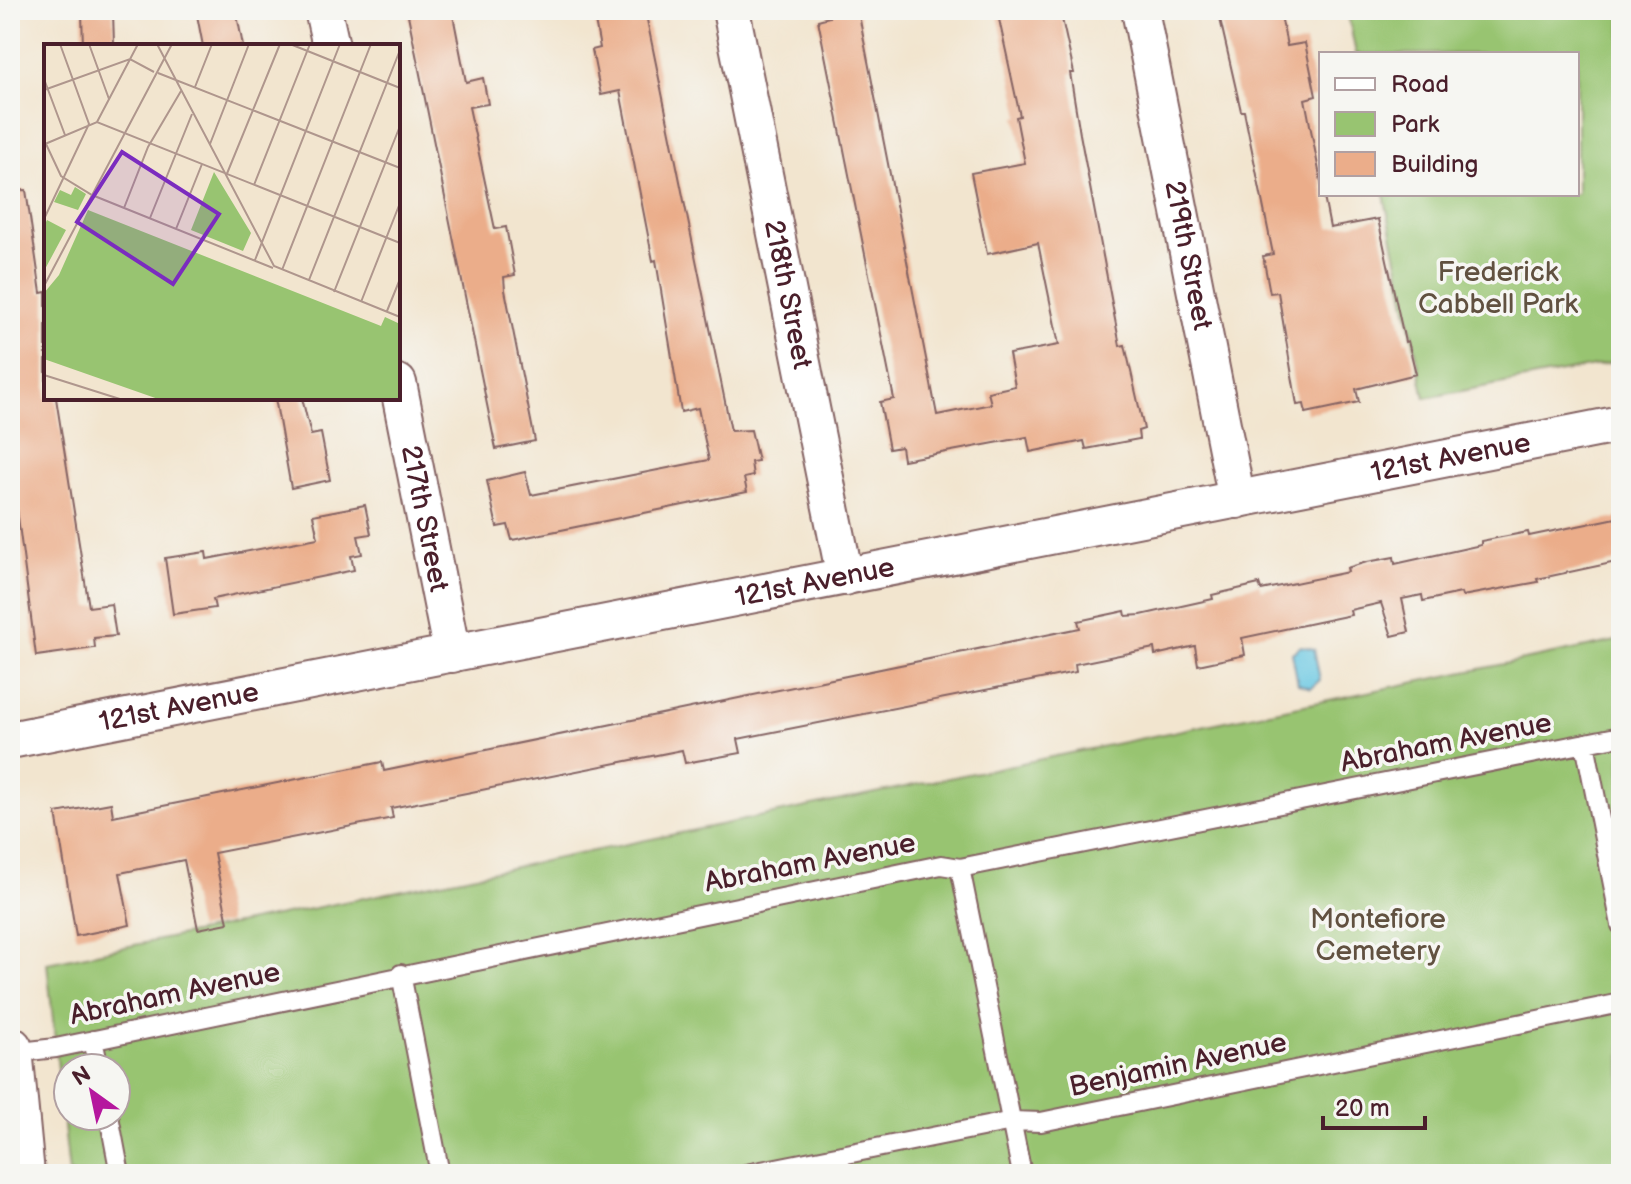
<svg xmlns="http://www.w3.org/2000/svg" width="1631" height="1184" font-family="'Balsamiq Sans',sans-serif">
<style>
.green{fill:#98c471;stroke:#71724e;stroke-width:2;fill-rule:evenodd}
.water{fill:#64c6e2;stroke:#577286;stroke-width:2}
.building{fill:#ebad8a}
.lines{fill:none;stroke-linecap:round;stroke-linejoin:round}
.service-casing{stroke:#856464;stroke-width:22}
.minor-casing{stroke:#856464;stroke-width:40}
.primary-casing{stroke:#856464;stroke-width:48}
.service{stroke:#fff;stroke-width:18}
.minor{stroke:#fff;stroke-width:36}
.primary{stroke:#fff;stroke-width:44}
.labels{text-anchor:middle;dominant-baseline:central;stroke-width:7;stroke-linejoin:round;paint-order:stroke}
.street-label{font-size:28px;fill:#4a1f2b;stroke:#f6f6f2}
.park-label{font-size:28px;fill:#615140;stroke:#f6f6f2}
.inset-road{fill:none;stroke:#af968d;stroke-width:2}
.view{fill:#7b2cbf;fill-opacity:0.15;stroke:#7b2cbf;stroke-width:4}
.inset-edge{fill:none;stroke:#4a1f2b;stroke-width:4}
</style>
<rect width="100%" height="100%" fill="#f6f6f2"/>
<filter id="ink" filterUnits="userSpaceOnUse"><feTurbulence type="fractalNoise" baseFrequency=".0125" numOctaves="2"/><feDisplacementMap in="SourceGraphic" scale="16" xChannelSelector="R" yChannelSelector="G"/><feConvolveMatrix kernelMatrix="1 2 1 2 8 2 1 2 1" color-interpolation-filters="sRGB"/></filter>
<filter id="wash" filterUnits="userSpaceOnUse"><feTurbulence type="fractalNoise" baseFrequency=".006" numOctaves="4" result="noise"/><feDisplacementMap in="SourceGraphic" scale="32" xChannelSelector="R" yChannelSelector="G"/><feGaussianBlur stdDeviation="1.8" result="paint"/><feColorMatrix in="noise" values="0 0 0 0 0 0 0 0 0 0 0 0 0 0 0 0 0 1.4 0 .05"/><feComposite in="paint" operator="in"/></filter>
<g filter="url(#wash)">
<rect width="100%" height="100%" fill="#f2e5cf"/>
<path class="green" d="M1347,10H1621V361L1425,398L1384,194H1577V54H1356Z
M1621,640V1174H69L47,963ZM68,1068H116V1116H68Z"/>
<path class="water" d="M1301,646L1314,649L1320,680L1311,688L1298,684L1292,653Z"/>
<g id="blocks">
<path class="building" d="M196,10H236L243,46H203Z
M407,10H452L466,82L483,78L488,104L469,107L495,229L506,227L515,275L504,277L505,290L535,441L496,449Z
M593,10H645L731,431L751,430L758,461L751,462L753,476L744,478L747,492L512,540L508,525L497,527L487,481L525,472L531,495L709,460L698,408L681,412L656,260L653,261L620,91L601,95L592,50L600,48Z
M827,10H858L937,415L991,404L988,392L1015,386L1009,354L1059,345L1038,243L987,254L971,173L1025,163L1016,117L1020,116L997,10H1060L1074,73H1070L1080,134L1120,346L1125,345L1144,429L1138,431L1139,439L1086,449L1084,441L1030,452L1027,437L903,460L901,447L889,449L880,402L894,399L818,20L829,17Z
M1218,10H1280L1287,46L1305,43L1316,96L1305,99L1330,228L1378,219L1405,342L1408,341L1416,374L1356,389L1359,402L1306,413L1304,404L1297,405L1278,292L1270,293L1263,256L1273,254L1244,111H1241Z
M113,12L114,44L83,45L82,13Z
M26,190L41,293L46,292V398H56L89,607L111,604L116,636L94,638L95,648L36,656L10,455V191Z
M275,398H302L311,435L321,433L330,480L291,488Z
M365,505L371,534L358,536L362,554L351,556L354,570L213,599L215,608L173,614L165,558L206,552L207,559L318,538L313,515Z
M1621,517V561L1537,579L1538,582L1462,596L1461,593L1423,601L1422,595L1402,599L1409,632L1392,636L1381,603L1350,610L1351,615L1242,638L1245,655L1198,665L1195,646L1155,655L1154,648L1075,664L1076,672L738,739L741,753L685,763L682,750L391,808L393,818L214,853L228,923L198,929L184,860L120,873L130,925L76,936L56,813L111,803L113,816L382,762L384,771L1080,628L1078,621L1125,611L1126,616L1141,615L1213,599L1212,595L1259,584L1261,590L1348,572L1347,568L1367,562L1394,557L1395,564L1481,545V541L1528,532L1529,536Z"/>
</g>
</g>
<g filter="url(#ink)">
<use href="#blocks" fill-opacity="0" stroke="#856464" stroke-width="2"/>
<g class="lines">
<g class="service-casing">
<path id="service" d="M1585,743L1621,925
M960,868L1022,1174
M401,974L440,1174
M93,1040L99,1068
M11,1053L56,1048L941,865L960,868L1621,736
M109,1116L120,1174
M746,1174L1012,1121L1041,1122L1621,1003"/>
</g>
<g class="minor-casing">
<g id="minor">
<path d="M323,10L331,46"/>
<path id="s1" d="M731,10L845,577"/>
<path id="s2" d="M1140,10L1237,500"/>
<path id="s3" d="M398,383L452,654"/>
<path id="s4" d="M10,740L1621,424"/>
</g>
</g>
<g class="primary-casing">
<path id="primary" d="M10,1049L22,1174"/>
</g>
<use href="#service" class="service"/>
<use href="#minor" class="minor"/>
<use href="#primary" class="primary"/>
</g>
</g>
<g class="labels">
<g class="street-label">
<text stroke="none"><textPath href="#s2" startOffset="250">219th Street</textPath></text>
<text stroke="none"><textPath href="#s1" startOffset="290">218th Street</textPath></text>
<text stroke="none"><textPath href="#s4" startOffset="1468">121st Avenue</textPath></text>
<text stroke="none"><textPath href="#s3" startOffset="138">217th Street</textPath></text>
<text stroke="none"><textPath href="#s4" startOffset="820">121st Avenue</textPath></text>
<text stroke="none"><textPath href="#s4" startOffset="172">121st Avenue</textPath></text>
<text transform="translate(1446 743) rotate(-11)">Abraham Avenue</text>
<text transform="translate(810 863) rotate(-11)">Abraham Avenue</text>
<text transform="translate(175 994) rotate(-12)">Abraham Avenue</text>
<text transform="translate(1178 1065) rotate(-12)">Benjamin Avenue</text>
</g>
<g class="park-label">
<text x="1498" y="272">Frederick<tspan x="1498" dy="32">Cabbell Park</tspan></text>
<text x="1378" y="919">Montefiore<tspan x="1378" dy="32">Cemetery</tspan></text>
</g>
</g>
<g transform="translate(44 44)">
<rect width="356" height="356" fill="#f2e5cf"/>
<path d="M170,128L207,189L199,207L147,186ZM31,143L42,150L34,166L10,158L16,146L27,151ZM44,166L337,282L341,273L356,280V356H117L0,315V249L15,231ZM3,176L22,186L0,227V182Z" fill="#98c471"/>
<path class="inset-road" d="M45,0L65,55M113,0L230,222L356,273M246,0L356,44M114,29L356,124M0,35L21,91M151,43L168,0M0,46L86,15L110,28M53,78L94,0M1,100L53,78L356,199M2,100L17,132L48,151L229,224M166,100L205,0M182,132L236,0M210,141L266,0M80,164L104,103L137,47M106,174L148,70M0,175L45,80L16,0M132,185L158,120M211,216L296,0M238,226L327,0M265,236L356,6M0,242L128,0M290,248L356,82M317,258L356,159M343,267L356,235M0,331L79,356"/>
<path class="view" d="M78,108L175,170L129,240L33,178Z"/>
<rect width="356" height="356" class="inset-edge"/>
</g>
<rect width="1631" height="1184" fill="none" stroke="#f6f6f2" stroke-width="40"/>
<rect x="1319" y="52" width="260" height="144" fill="#f6f6f2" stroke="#b1a0a2" stroke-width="2"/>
<rect x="1335" y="78" width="40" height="12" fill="#ffffff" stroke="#b1a0a2" stroke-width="2"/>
<text x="1391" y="92" font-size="24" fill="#4a1f2b">Road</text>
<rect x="1335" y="112" width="40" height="24" fill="#98c471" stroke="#b1a0a2" stroke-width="2"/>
<text x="1391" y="132" font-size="24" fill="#4a1f2b">Park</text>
<rect x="1335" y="152" width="40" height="24" fill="#ebad8a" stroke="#b1a0a2" stroke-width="2"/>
<text x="1391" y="172" font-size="24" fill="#4a1f2b">Building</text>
<g transform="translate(92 1092) rotate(327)"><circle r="38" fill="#f6f6f2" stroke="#b1a0a2" stroke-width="2"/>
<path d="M0-6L14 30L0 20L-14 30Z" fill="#b5179e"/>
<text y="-12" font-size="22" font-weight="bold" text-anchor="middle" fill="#4a1f2b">N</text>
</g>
<path d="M1323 1116v12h102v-12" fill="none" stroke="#4a1f2b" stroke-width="4"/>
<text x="1335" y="1116" font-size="24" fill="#4a1f2b" stroke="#f6f6f2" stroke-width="6" paint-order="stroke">20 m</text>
</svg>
